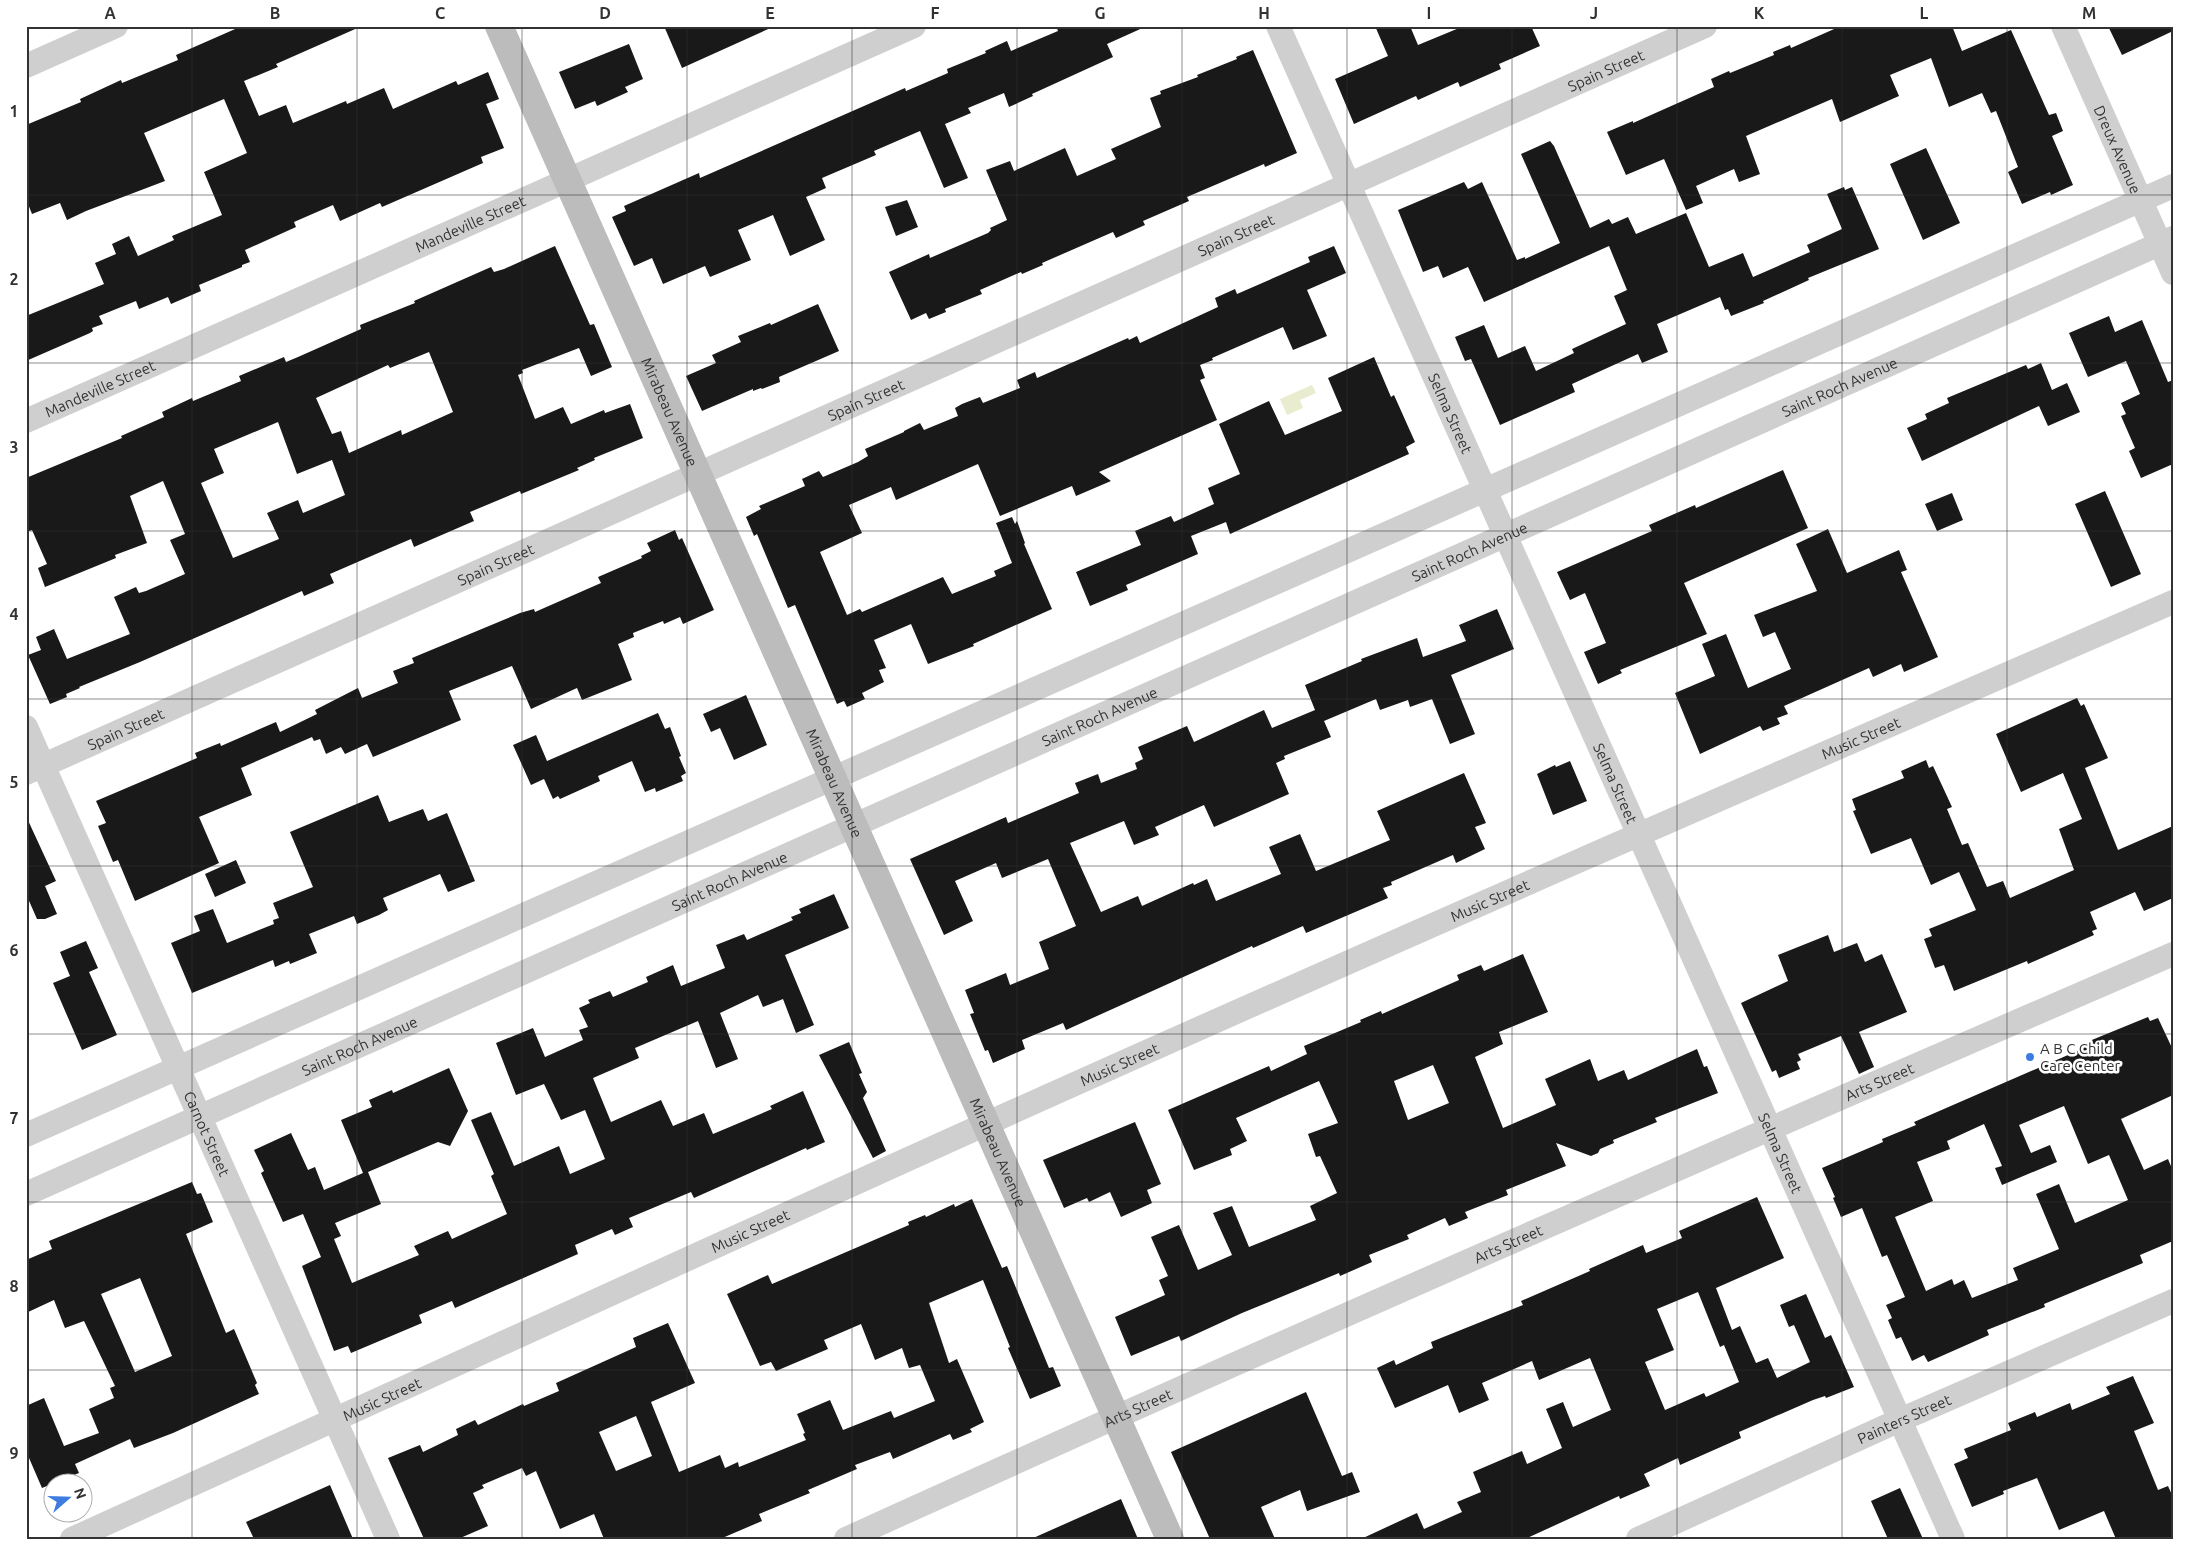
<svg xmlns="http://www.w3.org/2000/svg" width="2199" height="1565" font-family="Ubuntu,sans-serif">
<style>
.water{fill:#eaeccf}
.building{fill:#191919;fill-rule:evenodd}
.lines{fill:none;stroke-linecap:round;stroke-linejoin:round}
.street{stroke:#cfcfcf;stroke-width:24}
.secondary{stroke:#bcbcbc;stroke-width:28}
.grid{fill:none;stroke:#323232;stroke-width:1;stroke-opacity:0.55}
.poi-dot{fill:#3e7ddf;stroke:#fff;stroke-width:2}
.labels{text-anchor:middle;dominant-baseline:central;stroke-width:5;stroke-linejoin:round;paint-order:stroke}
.street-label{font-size:15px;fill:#323232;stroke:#fff}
.poi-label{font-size:15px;fill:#323232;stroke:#fff;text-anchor:start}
.neatline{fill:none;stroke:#323232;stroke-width:2}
.grid-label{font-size:16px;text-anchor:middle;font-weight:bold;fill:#323232}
</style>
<rect width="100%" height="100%" fill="#fff"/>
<path class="water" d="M1312,385L1316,393L1300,400L1303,408L1287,415L1280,399Z"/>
<path class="building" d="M242,26H362L276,64L278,67L244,81L259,116L286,105L293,123L346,101L347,104L384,88L393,109L456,81L458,85L488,72L499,99L486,104L504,148L481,157L483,163L382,207L380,203L340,221L333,205L294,222L296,227L245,250L250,262L242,265V267L199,285L201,291L171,304L168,297L139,309L136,301L99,316L103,324L92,328L93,331L90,333L26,361V316L104,284L95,263L116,254L112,244L129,236L138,256L174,240L172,236L222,215L204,172L247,153L224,99L144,133L165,181L86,211L67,220L60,203L32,214L26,199V125L81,102L80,99L121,80L122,83L178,60L176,55Z
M664,26H775L682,68Z
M1056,26H1147L1107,44L1113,57L1032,94L1033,96L1009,107L1004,93L968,108L971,113L945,124L968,178L944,188L920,131L874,151L876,155L822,178L826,188L806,197L825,240L790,256L773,215L738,230L751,260L710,277L705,266L663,284L652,258L634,266L612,217L626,211L624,206L699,173L700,178L905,88L906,91L948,73L947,69L986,53L985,51L1007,41L1011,51L1058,31Z
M1375,26H1410L1418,45L1464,26H1531L1540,46L1499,64L1501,69L1460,87L1458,82L1418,100L1416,96L1354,124L1335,79L1388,56Z
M1841,26H1952L1962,51L2011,30L2049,115L2056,113L2063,131L2052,136L2073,185L2051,195L2050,192L2022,204L2008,172L2018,167L1996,111L1991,113L1982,93L1949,107L1931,58L1890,75L1899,96L1840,122L1832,99L1746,136L1760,174L1739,182L1734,169L1696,186L1703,203L1686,210L1664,159L1626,175L1607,132L1633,121V123L1714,87L1711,79L1729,71L1730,73L1774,55L1773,52L1790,45L1791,48Z
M2108,26H2173V31L2122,55Z
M629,44L643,79L625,87L628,92L597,106L595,101L575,109L559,72Z
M1253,50L1297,153L1265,167L1264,164L1187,197L1189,201L1143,221L1145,225L1116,238L1113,232L1042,263L1043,265L1022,274L1021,272L980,290L982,294L945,309L946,312L929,319L926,313L911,320L889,272L929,254L930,258L988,233L991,230L990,228L1007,220L986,170L1010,161L1014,171L1065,148L1077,176L1116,159L1111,149L1161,127L1150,98L1161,94L1160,91L1198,77L1197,75L1237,59L1236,57Z
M1550,141L1554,146L1590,228L1609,219L1612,224L1628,217L1636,234L1686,213L1709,267L1743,253L1753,277L1810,252L1807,245L1842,229L1827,194L1844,187L1845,190L1852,187L1879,249L1808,278L1809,280L1763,301L1764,303L1731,316L1728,309L1725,310L1720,297L1657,324L1668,352L1642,363L1638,354L1572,384L1575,392L1500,425L1471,359L1465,361L1455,337L1484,325L1498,358L1525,346L1536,371L1574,353L1572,349L1626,324L1614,296L1627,290L1609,246L1484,302L1468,267L1443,278L1438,266L1423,272L1398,210L1464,182L1468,189L1482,182L1517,260L1525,257V259L1560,243L1521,154Z
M1926,148L1960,223L1923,240L1890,164Z
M907,200L918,227L896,236L885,207Z
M555,246L590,325L594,324L612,367L591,376L579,348L522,370L523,373L518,375L535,419L563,407L571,424L604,410L605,413L630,404L643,438L594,458L595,460L577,468L579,470L521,494L520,491L470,512L474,521L414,547L411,539L376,554L330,574L334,583L304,596L302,591L140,662L79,687L80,688L66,694L67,697L50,704L28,655L41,650L36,637L54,629L67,659L130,634L114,597L136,587L139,593L146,591L185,574L170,540L185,534L163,481L130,496L147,543L115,555L116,558L45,587L38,568L47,564L32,530L26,532V478L122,438L121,436L164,417L162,412L192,398L193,401L241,381L239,376L284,357L286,362L298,357L361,329L360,325L415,303L414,301L491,267L494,272L504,269ZM429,352L453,412L402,435L401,430L349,453L341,431L332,434L316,398L388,365L390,368ZM278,422L297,474L332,460L345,495L303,513L298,500L267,513L279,539L233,558L201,483L224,473L214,449Z
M1334,246L1346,273L1307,290L1327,336L1293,350L1283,327L1212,358L1213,360L1200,365L1205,378L1200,380L1217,420L1099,472L1111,481L1076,496L1072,486L1000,516L978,464L896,500L891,487L849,505L862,533L820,552L847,615L860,609L862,612L943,577L952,594L996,576L994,571L1012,563L996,523L1012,517L1015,524L1017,521L1025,543L1024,544L1052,609L973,644L974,646L928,664L911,624L874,640L886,668L879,670L884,682L862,693L865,699L847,707L844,701L837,704L795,605L788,608L757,534L754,536L746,517L761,509L759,506L805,486L802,479L819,471L823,477L858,462L868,456L865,449L904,432V431L920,423L924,430L958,416L955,408L962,404L980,397L983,403L1020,388L1017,380L1035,372L1037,378L1128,338L1129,340L1137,336L1140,343L1218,307L1215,298L1235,289L1237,294L1310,262L1308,257Z
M818,304L839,351L779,377L780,382L762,389L761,388L753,391V389L702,411L686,376L716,363L712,355L741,342L738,336L770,323L771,325Z
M2109,316L2115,332L2142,320L2168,382L2173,380V464L2141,478L2129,451L2135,448L2121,416L2126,414L2121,403L2140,394L2126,361L2088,377L2069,333Z
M1374,357L1391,397L1394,395L1415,442L1406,447L1409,454L1230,534L1226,522L1191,536L1198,554L1126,585L1128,590L1090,606L1076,572L1141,545L1135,531L1171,516L1174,522L1214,504L1208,488L1240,474L1219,424L1269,401L1285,435L1342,411L1328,378Z
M2041,363L2052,390L2067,383L2080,412L2048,426L2039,406L1922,461L1907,428L1927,419L1925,414L1949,403L1947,398L2026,365L2028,369Z
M1783,470L1808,528L1684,583L1707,634L1620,670L1622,673L1598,684L1584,652L1606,643L1585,593L1570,600L1557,572L1652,531L1649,525L1695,505L1696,508Z
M2105,491L2141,574L2111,587L2075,504Z
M1952,493L1963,520L1937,531L1925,504Z
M1828,529L1847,573L1899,550L1907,570L1901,572L1938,657L1904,672L1901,664L1873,677L1869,668L1784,706L1788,714L1777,718L1780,724L1763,731L1760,726L1700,754L1675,693L1715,676L1702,644L1726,634L1748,688L1791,669L1775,632L1763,637L1754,615L1817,591L1796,544Z
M675,530L679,540L682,538L714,610L683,624L680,617L664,624L663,621L633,633L634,637L618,644L632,680L582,700L577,688L531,709L512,666L449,691L461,720L373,757L367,744L345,754L341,747L326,754L320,739L314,741L312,737L241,768L252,795L199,817L219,863L135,901L118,860L113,862L98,826L106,823L96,801L197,758L195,753L220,743L221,746L276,722L280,732L317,714L315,710L358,688L362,698L398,683L393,671L414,663L412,658L520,613L534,609L535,612L601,583L598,577L642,558L641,556L651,551L647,543Z
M1497,609L1514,649L1451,675L1475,734L1450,744L1432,699L1410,707L1408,700L1380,710L1376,699L1324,721L1331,737L1284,756L1285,759L1276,763L1289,794L1214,827L1204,805L1155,827L1159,835L1134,845L1124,821L1070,843L1101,912L1138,896L1142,906L1193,883L1194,885L1207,879L1216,901L1281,874L1269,847L1300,834L1316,871L1390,840L1377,811L1464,773L1486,823L1475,827L1485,849L1456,863L1453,855L1391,882L1392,885L1383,888L1388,898L1306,933L1303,926L1253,948L1252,946L1066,1030L1063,1023L1022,1040L1025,1049L993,1063L988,1050L985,1051L970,1014L974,1013L965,990L1006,973L1010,985L1049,969L1039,942L1076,926L1048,859L1002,878L996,863L955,881L973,921L944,935L910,859L1006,817L1008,823L1079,793L1075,783L1098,774L1101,783L1137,769L1135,763L1143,759L1138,747L1187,726L1194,742L1264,710L1272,728L1315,710L1305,685L1362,661L1361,659L1417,638L1423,657L1466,641L1459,625Z
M746,695L767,745L734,760L720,728L711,732L703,714Z
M2077,698L2081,706L2084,704L2108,758L2085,768L2118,850L2173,826V898L2144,911L2135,892L2090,912L2097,929L2092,931L2094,935L2028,964L2027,961L1954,991L1944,965L1935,968L1924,939L1932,936L1929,929L1976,910L1959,872L1931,885L1911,838L1871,854L1853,811L1856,810L1852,799L1904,778L1901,771L1926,760L1929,768L1933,766L1952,807L1947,809L1962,845L1968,843L1987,887L2003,881L2010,898L2074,870L2059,829L2082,819L2063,773L2021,792L1996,734Z
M658,713L665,729L670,727L681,756L679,757L686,773L681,776L683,781L656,792L655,788L645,792L632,761L598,776L600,781L560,799L558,796L553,799L544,779L531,785L513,745L536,735L547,761Z
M1570,761L1587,801L1553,815L1537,774L1555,765L1556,767Z
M378,795L389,822L423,809L428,821L447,813L475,881L448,892L440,874L383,898L388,910L379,915L357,924L354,916L309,934L317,953L290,964L289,961L275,967L273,960L192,993L171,943L200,931L194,916L213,909L227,943L274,924L273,920L279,918L273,903L313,887L290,832Z
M26,816L56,881L45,886L57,914L45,919H37L26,894Z
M236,860L246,883L215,897L205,874Z
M834,894L849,928L785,955L814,1025L796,1033L783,999L763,1007L758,995L720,1013L738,1059L716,1068L698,1021L635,1048L639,1058L593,1078L611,1122L661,1100L673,1126L704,1113L713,1134L772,1109L770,1106L803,1091L825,1142L807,1150L806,1148L694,1198L691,1192L629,1218L633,1227L615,1235L612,1229L575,1245L578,1254L455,1308L452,1301L419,1315L422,1323L351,1353L348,1346L334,1351L302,1266L321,1257L303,1214L283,1222L261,1173L264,1171L254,1150L291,1133L308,1170L315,1167L324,1190L363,1173L341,1120L372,1107L369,1100L392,1090L393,1093L449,1068L468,1111L450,1146L438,1142L368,1172L381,1204L335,1223L341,1236L334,1239L352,1283L419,1255L414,1246L448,1231L452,1239L507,1214L491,1176L494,1174L471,1120L491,1112L514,1166L559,1146L570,1174L605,1159L585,1110L561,1120L544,1084L516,1095L496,1043L533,1028L545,1057L583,1040L579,1030L588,1027L579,1008L590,1003L588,1000L610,991L613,997L648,982L646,977L673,965L681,986L725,968L716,945L744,934L747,940L793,920L791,917L801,913L799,909Z
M1828,935L1834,952L1857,943L1865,962L1882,954L1907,1012L1859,1032L1874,1067L1859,1074L1841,1036L1798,1054L1801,1060L1797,1062L1800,1069L1779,1078L1776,1070L1772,1072L1741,1003L1788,981L1778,955Z
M86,941L98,968L89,972L117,1035L82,1050L53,983L70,976L60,952Z
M1523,954L1548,1012L1499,1032L1503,1044L1475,1057L1503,1128L1556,1105L1545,1079L1590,1059L1598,1081L1624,1070L1628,1080L1697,1049L1704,1067L1707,1066L1718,1093L1655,1118L1657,1122L1613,1140L1614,1143L1600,1149L1598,1153L1591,1156L1556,1143L1566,1166L1506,1190L1508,1195L1465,1212L1468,1218L1449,1226L1445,1218L1407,1235L1409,1239L1369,1255L1372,1262L1340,1276L1339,1273L1242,1313L1181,1341L1179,1336L1131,1356L1115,1317L1165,1295L1159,1280L1168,1276L1151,1237L1179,1225L1198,1270L1232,1255L1213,1213L1232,1206L1249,1247L1316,1220L1310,1206L1337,1193L1320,1156L1316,1157L1308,1134L1338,1123L1319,1081L1236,1118L1247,1141L1230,1149L1232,1155L1194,1170L1168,1110L1269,1066L1271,1071L1307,1054L1304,1046L1361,1022L1360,1020L1381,1011L1382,1014L1459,980L1457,975L1481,965L1484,971ZM1433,1065L1449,1103L1408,1120L1394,1081Z
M2148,1017L2150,1021L2158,1018L2173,1050V1095L2121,1119L2144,1170L2168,1159L2173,1171V1241L2140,1255L2143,1263L2044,1304L2045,1307L1987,1330L1989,1335L1928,1362L1924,1355L1912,1361L1901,1337L1896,1339L1888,1320L1892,1318L1886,1305L1905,1297L1887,1255L1882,1257L1862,1208L1841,1217L1833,1198L1835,1197L1822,1168L1883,1142L1882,1139L1916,1125L1914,1122L2084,1048L2082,1044ZM2064,1106L2088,1164L2109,1155L2128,1200L2075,1223L2059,1184L2036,1194L2059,1249L2013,1268L2018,1280L1972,1298L1964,1280L1954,1285L1952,1279L1926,1291L1895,1217L1933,1201L1917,1162L1950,1149L1947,1141L1984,1124L2002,1166L1995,1168L2002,1185L2057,1162L2050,1145L2031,1153L2019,1125Z
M849,1042L862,1073L859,1074L867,1092L863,1098L886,1151L873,1158L819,1055Z
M1135,1122L1161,1184L1147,1190L1152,1203L1121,1217L1110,1192L1089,1202L1087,1198L1064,1208L1043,1160Z
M192,1182L197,1194L201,1193L213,1222L186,1234L226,1333L234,1329L257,1383L255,1385L259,1394L173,1433L134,1448L130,1439L75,1464L79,1473L42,1488L26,1451V1406L44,1398L64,1446L99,1433L89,1409L114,1398L110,1388L115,1386L84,1321L65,1328L54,1300L26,1313V1260L52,1249L49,1241ZM140,1278L172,1356L135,1372L101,1294Z
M1757,1197L1784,1258L1716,1288L1732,1330L1740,1326L1756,1363L1768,1358L1777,1378L1810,1362L1794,1325L1789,1327L1780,1305L1806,1294L1825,1338L1831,1335L1854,1387L1826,1398L1825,1396L1813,1400L1739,1432L1741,1438L1680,1465L1678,1458L1644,1474L1650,1486L1620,1499L1619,1496L1525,1539H1361L1417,1513L1424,1529L1462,1512L1457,1502L1481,1492L1473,1472L1522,1451L1527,1464L1562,1448L1546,1409L1563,1402L1573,1427L1611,1410L1590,1358L1539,1380L1532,1361L1482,1383L1489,1400L1459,1413L1448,1385L1395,1408L1377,1368L1394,1360L1396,1365L1433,1348L1431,1342L1523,1305L1521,1301L1590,1271L1589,1269L1643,1245L1646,1253L1682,1238L1679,1231ZM1698,1292L1720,1347L1724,1345L1739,1382L1706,1397L1704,1393L1665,1410L1645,1362L1674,1350L1657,1309Z
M972,1199L1002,1268L1007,1266L1049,1368L1053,1367L1061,1386L1030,1399L1008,1348L1010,1347L983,1280L929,1303L949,1363L957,1359L984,1422L970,1429L972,1432L953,1440L950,1434L893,1459L890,1452L855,1465L857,1469L808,1490L810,1493L759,1514L762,1521L720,1539H604L594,1514L560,1529L536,1471L526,1476L522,1468L482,1485L484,1488L473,1493L488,1526L458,1539H424L388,1458L420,1445L423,1452L458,1435L456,1429L475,1420L478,1425L523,1404L524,1406L559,1391L556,1383L636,1347L633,1338L668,1323L695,1383L651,1402L679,1472L720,1455L725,1468L738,1462L739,1467L806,1440L803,1434L805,1433L797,1414L830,1400L843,1430L891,1411L894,1418L935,1401L920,1365L909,1368L902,1348L875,1360L861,1324L824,1340L828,1349L776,1371L771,1362L760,1366L727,1294L768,1275L772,1284L909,1225L908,1222L925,1215L926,1217L954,1204L955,1207ZM636,1416L652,1456L616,1471L599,1432Z
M2133,1376L2154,1423L2134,1431L2158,1490L2168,1486L2173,1497V1539H2116L2104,1511L2059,1530L2037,1478L2003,1491L2004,1494L1972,1507L1954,1464L1968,1458L1964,1449L2011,1430L2008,1423L2035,1412L2037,1417L2070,1403L2072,1410L2110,1394L2106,1387Z
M1306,1392L1342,1476L1352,1472L1360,1492L1307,1511L1300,1490L1261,1507L1275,1539H1210L1171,1452Z
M330,1485L353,1539H254L246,1522Z
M1900,1488L1923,1539H1888L1871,1501Z
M1121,1499L1138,1539H1031Z"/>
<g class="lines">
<g class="street">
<path id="s1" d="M1278,26L1953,1539"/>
<path id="s2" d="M2063,26L2173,273"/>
<path d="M26,66L116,26"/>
<path id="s3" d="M26,421L914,26"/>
<path id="s4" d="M26,727L388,1539"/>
<path id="s5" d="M26,773L1705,26"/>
<path d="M26,1135L2173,186"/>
<path id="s6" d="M26,1194L2173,238"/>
<path id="s7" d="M72,1539C379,1402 682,1260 988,1123C1381,946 1777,774 2173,602"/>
<path id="s8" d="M846,1539C1286,1339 1729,1146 2173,954"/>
<path id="s9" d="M1638,1539L1900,1420L2173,1301"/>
</g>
<path class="secondary" id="s10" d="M499,26L1170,1539"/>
</g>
<path class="grid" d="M192,26V1539M357,26V1539M522,26V1539M687,26V1539M852,26V1539M1017,26V1539M1182,26V1539M1347,26V1539M1512,26V1539M1677,26V1539M1842,26V1539M2007,26V1539M26,195H2173M26,363H2173M26,531H2173M26,699H2173M26,866H2173M26,1034H2173M26,1202H2173M26,1370H2173"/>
<circle class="poi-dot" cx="2030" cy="1057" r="5"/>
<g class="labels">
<g class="street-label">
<text stroke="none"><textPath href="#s5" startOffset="1729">Spain Street</textPath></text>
<text stroke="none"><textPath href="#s2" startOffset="135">Dreux Avenue</textPath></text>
<text stroke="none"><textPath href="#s3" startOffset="486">Mandeville Street</textPath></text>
<text stroke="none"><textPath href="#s5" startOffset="1324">Spain Street</textPath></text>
<text stroke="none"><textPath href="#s6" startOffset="1985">Saint Roch Avenue</textPath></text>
<text stroke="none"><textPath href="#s3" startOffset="81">Mandeville Street</textPath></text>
<text stroke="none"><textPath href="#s5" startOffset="919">Spain Street</textPath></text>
<text stroke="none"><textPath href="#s10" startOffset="422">Mirabeau Avenue</textPath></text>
<text stroke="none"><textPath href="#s1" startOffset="424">Selma Street</textPath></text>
<text stroke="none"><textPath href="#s6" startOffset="1580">Saint Roch Avenue</textPath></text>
<text stroke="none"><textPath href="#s5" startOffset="514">Spain Street</textPath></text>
<text stroke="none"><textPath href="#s6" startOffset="1175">Saint Roch Avenue</textPath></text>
<text stroke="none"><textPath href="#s5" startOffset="109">Spain Street</textPath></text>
<text stroke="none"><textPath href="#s7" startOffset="1960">Music Street</textPath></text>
<text stroke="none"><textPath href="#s10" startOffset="828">Mirabeau Avenue</textPath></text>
<text stroke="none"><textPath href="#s1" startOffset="829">Selma Street</textPath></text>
<text stroke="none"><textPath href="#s6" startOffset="770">Saint Roch Avenue</textPath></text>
<text stroke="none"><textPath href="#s7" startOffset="1555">Music Street</textPath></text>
<text stroke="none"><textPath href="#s6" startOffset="365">Saint Roch Avenue</textPath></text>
<text stroke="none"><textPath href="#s7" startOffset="1150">Music Street</textPath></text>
<text stroke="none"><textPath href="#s8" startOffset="1130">Arts Street</textPath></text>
<text stroke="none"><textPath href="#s4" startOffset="445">Carnot Street</textPath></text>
<text stroke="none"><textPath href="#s10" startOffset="1232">Mirabeau Avenue</textPath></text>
<text stroke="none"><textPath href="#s1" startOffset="1234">Selma Street</textPath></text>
<text stroke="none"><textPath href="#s7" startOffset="745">Music Street</textPath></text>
<text stroke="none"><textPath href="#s8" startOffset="725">Arts Street</textPath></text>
<text stroke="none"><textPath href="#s7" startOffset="340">Music Street</textPath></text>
<text stroke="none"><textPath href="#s8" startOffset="320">Arts Street</textPath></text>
<text stroke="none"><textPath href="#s9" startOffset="292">Painters Street</textPath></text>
</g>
<g class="poi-label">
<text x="2040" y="1048">A B C Child<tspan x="2040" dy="17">Care Center</tspan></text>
</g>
</g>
<rect width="2199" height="1565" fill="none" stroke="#ffffff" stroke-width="55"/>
<g transform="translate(68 1498) rotate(70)"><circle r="24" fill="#ffffff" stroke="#adadad"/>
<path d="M0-4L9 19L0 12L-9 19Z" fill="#3e7ddf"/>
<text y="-8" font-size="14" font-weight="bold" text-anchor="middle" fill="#323232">N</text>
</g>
<rect x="28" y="28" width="2144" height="1510" class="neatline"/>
<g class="grid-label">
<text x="110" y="19">A</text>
<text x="275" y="19">B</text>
<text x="440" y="19">C</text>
<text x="605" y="19">D</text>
<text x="770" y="19">E</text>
<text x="935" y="19">F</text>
<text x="1100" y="19">G</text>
<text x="1264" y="19">H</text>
<text x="1429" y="19">I</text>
<text x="1594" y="19">J</text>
<text x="1759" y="19">K</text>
<text x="1924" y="19">L</text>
<text x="2089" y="19">M</text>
<text x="14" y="117">1</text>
<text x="14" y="285">2</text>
<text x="14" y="453">3</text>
<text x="14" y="620">4</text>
<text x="14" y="788">5</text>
<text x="14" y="956">6</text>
<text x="14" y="1124">7</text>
<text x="14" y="1292">8</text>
<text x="14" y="1459">9</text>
</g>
</svg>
